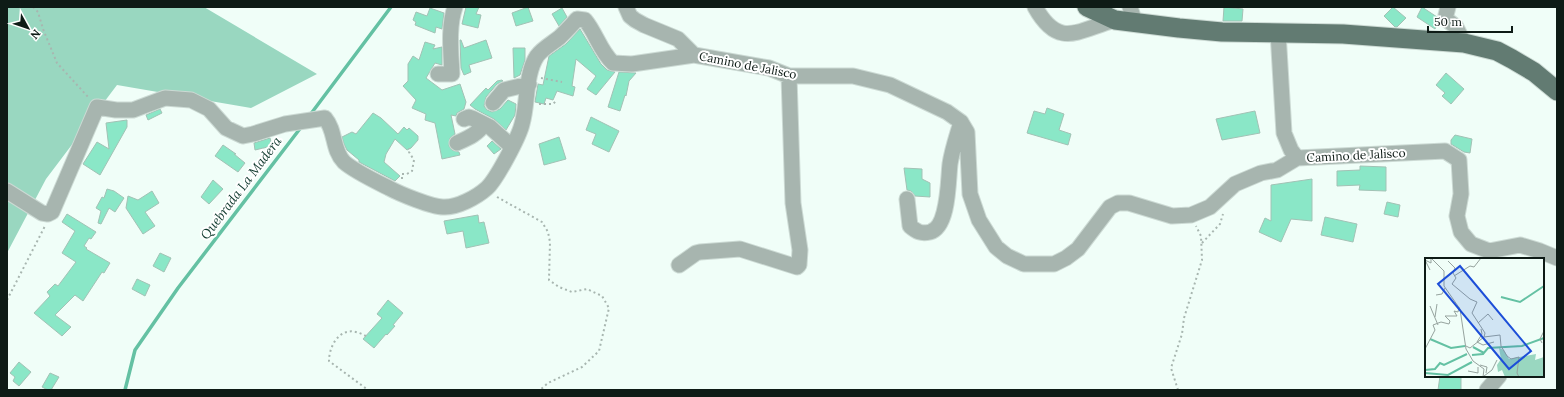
<svg xmlns="http://www.w3.org/2000/svg" width="1564" height="397" font-family="Lora,serif">
<style>
.green{fill:#99d7c0}
.lines{fill:none;stroke-linecap:round;stroke-linejoin:round}
.stream{stroke:#64c1a3;stroke-width:3.5}
.building{fill:#8ae7c7;stroke:#a2c2b5}
.minor-casing{stroke:#ccdad4;stroke-width:17}
.major-casing{stroke:#ccdad4;stroke-width:21}
.path{stroke:#a8b6b0;stroke-width:2;stroke-dasharray:2 3;stroke-linecap:butt}
.minor{stroke:#a7b5af;stroke-width:15}
.major{stroke:#627b72;stroke-width:19}
.labels{text-anchor:middle;dominant-baseline:central;stroke-width:4;stroke-linejoin:round;paint-order:stroke}
.street-label{font-size:12px;fill:#0e1b16;stroke:#fff}
.water-label{font-size:13px;font-style:italic;fill:#0f392d;stroke:#fff}
.inset-river{fill:none;stroke:#64c1a3;stroke-width:2}
.inset-road{fill:none;stroke:#96a39e;stroke-width:1}
.view{fill:#1d4ed8;fill-opacity:0.15;stroke:#1d4ed8;stroke-width:2}
.inset-edge{fill:none;stroke:#0e1b16;stroke-width:2}
</style>
<rect width="100%" height="100%" fill="#f0fef8"/>
<path class="green" d="M7,7H204L317,74L251,108L117,85L46,179L7,253Z"/>
<g class="lines">
<path class="stream" d="M310,115L391,7
M125,390L135,350L178,288L302,126"/>
</g>
<path class="building" d="M466,7H479L476,14L481,15L478,28L462,24Z
M528,7L533,21L516,26L512,13Z
M1224,7L1243,9L1242,21H1223Z
M1393,7L1406,18L1397,27H1395L1384,16Z
M1422,7L1437,17L1438,23L1435,29L1417,17Z
M430,8L444,13L442,29L436,27L435,33L415,25L416,22L413,20L416,12L427,16Z
M562,8L567,17L559,26L552,14Z
M580,29L601,64L607,70L615,72L596,95L587,89L596,76L576,59L572,86L575,87L573,96L557,91L553,100L546,98L544,104L535,102L538,84L543,85L549,56L566,44Z
M460,40H461L464,48L486,40L492,58L469,65L471,72L464,75L461,68Z
M425,42L435,45L433,49L442,47V65L435,63L426,78L442,90L460,84L466,102L464,109L457,113L456,116L451,115L455,134L450,138L449,146L452,150L459,152L460,155L442,159L435,123L425,120L426,114L412,108L416,100L403,86L408,81V64L413,56L419,60Z
M513,48H525V60L520,75L514,78Z
M619,72L636,73L629,81L626,96L625,95L620,111L608,107Z
M1446,73L1464,89L1451,104L1442,96L1445,93L1436,85Z
M502,80L503,81L497,84L486,97L484,106L487,110L492,112L500,109L508,100L516,104L515,115L506,130L494,119L475,109L470,105L486,88L488,90L497,81Z
M1047,108L1064,114L1059,130L1071,134L1068,145L1027,133L1034,111L1045,114Z
M160,109L162,113L148,120L146,115Z
M1255,111L1260,133L1222,140L1216,119Z
M373,113L381,118L398,134L404,127L407,130L409,128L418,136V140L411,148L407,150L395,139L386,154L384,162L400,176L395,181L359,162V160L347,150L344,144L342,137L352,132L356,134Z
M591,117L619,131L609,152L592,144L596,134L586,130Z
M127,120V127L100,175L83,164L97,142L109,149L106,123Z
M1455,135L1472,139L1470,153L1464,152L1451,144V140Z
M559,137L566,159L544,165L539,144Z
M270,138L272,146L255,150L254,143Z
M492,141L501,149L494,154L487,146Z
M223,145L236,154H234L245,163L238,172L215,156Z
M1360,166L1386,167V191L1359,190L1360,185L1337,186V171L1360,170Z
M904,168L922,169V179L930,183V197L915,196L911,191L907,190Z
M1312,179V221L1291,219L1281,242L1259,232L1265,218L1271,221V185Z
M213,180L223,189L209,204L201,197Z
M107,189L114,191L124,198L115,212L109,208L101,224L98,223L101,211L96,208L102,197L104,198Z
M152,191L159,203L145,212L155,226L143,234L126,208L128,196L138,200Z
M1387,202L1400,205L1398,217L1384,214Z
M67,214L96,232L91,239L89,238L84,246L87,248L86,249L110,263L104,273L102,272L83,301L75,295L55,315L71,327L62,336L34,313L50,296L47,292L55,284L58,286L76,262L62,253L75,231L62,222Z
M478,215L479,223L484,222L489,243L466,248L463,231L447,234L444,221Z
M1325,217L1357,224L1353,242L1321,235Z
M160,253L171,258L164,272L153,266Z
M137,279L150,285L145,296L132,289Z
M388,300L403,313L393,325L395,326L387,335L386,334L374,348L363,339L382,318L377,314Z
M19,362L31,372L19,386L13,381L15,377L10,373Z
M50,373L59,377L51,390H48L42,387Z
M1440,376H1461V390H1438Z"/>
<g class="lines">
<g class="minor-casing">
<path id="minor" d="M626,7L630,16L635,20L644,25L678,39L694,55
M1035,7C1059,50 1078,30 1115,20
M1130,7L1135,23
M1448,7L1446,15V19L1456,27L1464,43
M1278,32L1284,133L1291,150L1297,158
M438,74H452C451,52 448,27 455,7
M493,103L504,90L529,84
M464,119L469,117L472,118L490,127L512,147
M457,143C468,138 478,134 484,124
M7,191L42,213L48,214L52,212L97,107L116,110H133L165,98L191,100L209,109L226,128L243,136L253,134L285,124L325,118C336,131 332,150 344,162C354,171 377,182 389,188C400,194 432,207 443,207C457,208 477,197 487,188C496,180 519,137 522,124C528,104 525,74 537,56C543,48 553,43 560,37C566,31 572,25 577,19L585,20C596,33 600,51 613,63L632,64L694,55L769,68L789,76H853L890,85L947,112L961,122L967,132L970,194L979,220L996,247L1007,256L1024,264H1054L1066,258L1078,249L1110,207L1118,203H1129L1172,216L1191,215L1210,207L1235,184L1261,173L1277,170L1297,158L1445,151L1459,160L1461,194L1457,216L1461,232L1471,244L1489,251L1520,245L1540,251L1557,258
M907,199L910,226C917,232 921,234 930,232C949,227 948,180 950,164C952,150 957,136 961,122
M679,265L696,253L700,252L740,249L797,267L799,265L800,250L793,203L789,76
M1487,390L1499,376"/>
</g>
<g class="major-casing">
<path id="major" d="M1087,7L1115,20L1179,28L1222,32L1343,34L1464,43L1497,51L1512,59L1534,72L1557,91"/>
</g>
<path class="path" d="M33,7L38,12L43,29L57,63L89,98
M541,78L562,82
M539,104H553L556,101
M402,179V174H407L412,171L414,160L409,152V148
M497,197L542,222L548,232L550,242L549,280L559,287L572,292L587,289L602,296L609,308L599,351L582,367L548,383L540,390
M1202,243L1220,224L1223,214
M7,300L45,226
M366,336C360,333 353,330 347,332C335,335 329,350 329,361L368,390
M1178,390L1171,368L1182,334L1184,318L1202,260L1201,236L1196,226"/>
<use href="#minor" class="minor"/>
<use href="#major" class="major"/>
</g>
<g class="labels">
<g class="street-label">
<text transform="translate(748 65) rotate(11)">Camino de Jalisco</text>
<text transform="translate(1356 155) rotate(-3)">Camino de Jalisco</text>
</g>
<g class="water-label">
<text transform="translate(241 188) rotate(-53)">Quebrada La Madera</text>
</g>
</g>
<g transform="translate(1425 258)">
<rect width="119" height="119" fill="#f0fef8"/>
<path d="M74,90L79,92L84,101L111,96L110,102L119,99V119H80L77,112L73,114L72,107L76,101Z" fill="#99d7c0"/>
<path class="inset-river" d="M76,39L95,44L119,28M5,81L26,90L40,88M48,89L59,95M47,97L58,96L63,90L97,88L119,80M0,112L10,111L15,105L19,107L42,96M0,115L23,117L47,104"/>
<path class="inset-road" d="M6,0L19,13V28L35,51L41,91L48,103L59,111L58,119M23,3L30,10L28,15L31,20L27,26L45,41L52,44L47,55L60,75L59,79L75,77L76,88L82,98L86,101L94,99L92,115L94,119M5,12L0,2L6,5V1M29,18L45,8L49,9L56,0M11,37L17,36L20,30M5,48L13,67M10,59L12,46M53,65L63,56L68,62M56,71L57,76L52,84L58,87L69,84M117,85L115,81L119,73M41,88L45,90L59,79M0,91L10,72L8,67L16,64L24,66L25,63L20,58H32L29,53L33,54L34,49M55,107L62,109L61,115M43,113L53,115V109M59,118L67,112L72,102"/>
<path class="view" d="M35,8L106,93L84,111L13,26Z"/>
<rect width="119" height="119" class="inset-edge"/>
</g>
<rect width="1564" height="397" fill="none" stroke="#0e1b16" stroke-width="16"/>
<g transform="translate(28 28) rotate(130)" stroke="#ffffff" stroke-width="3" paint-order="stroke">
<path d="M0-3L7 15L0 10L-7 15Z" fill="#0e1b16"/>
<text y="-6" font-size="11" font-weight="bold" text-anchor="middle" fill="#0e1b16">N</text>
</g>
<path d="M1428 26v6h84v-6" fill="none" stroke="#0e1b16" stroke-width="2"/>
<text x="1434" y="26" font-size="12" fill="#0e1b16" stroke="#ffffff" stroke-width="3" paint-order="stroke">50 m</text>
</svg>
